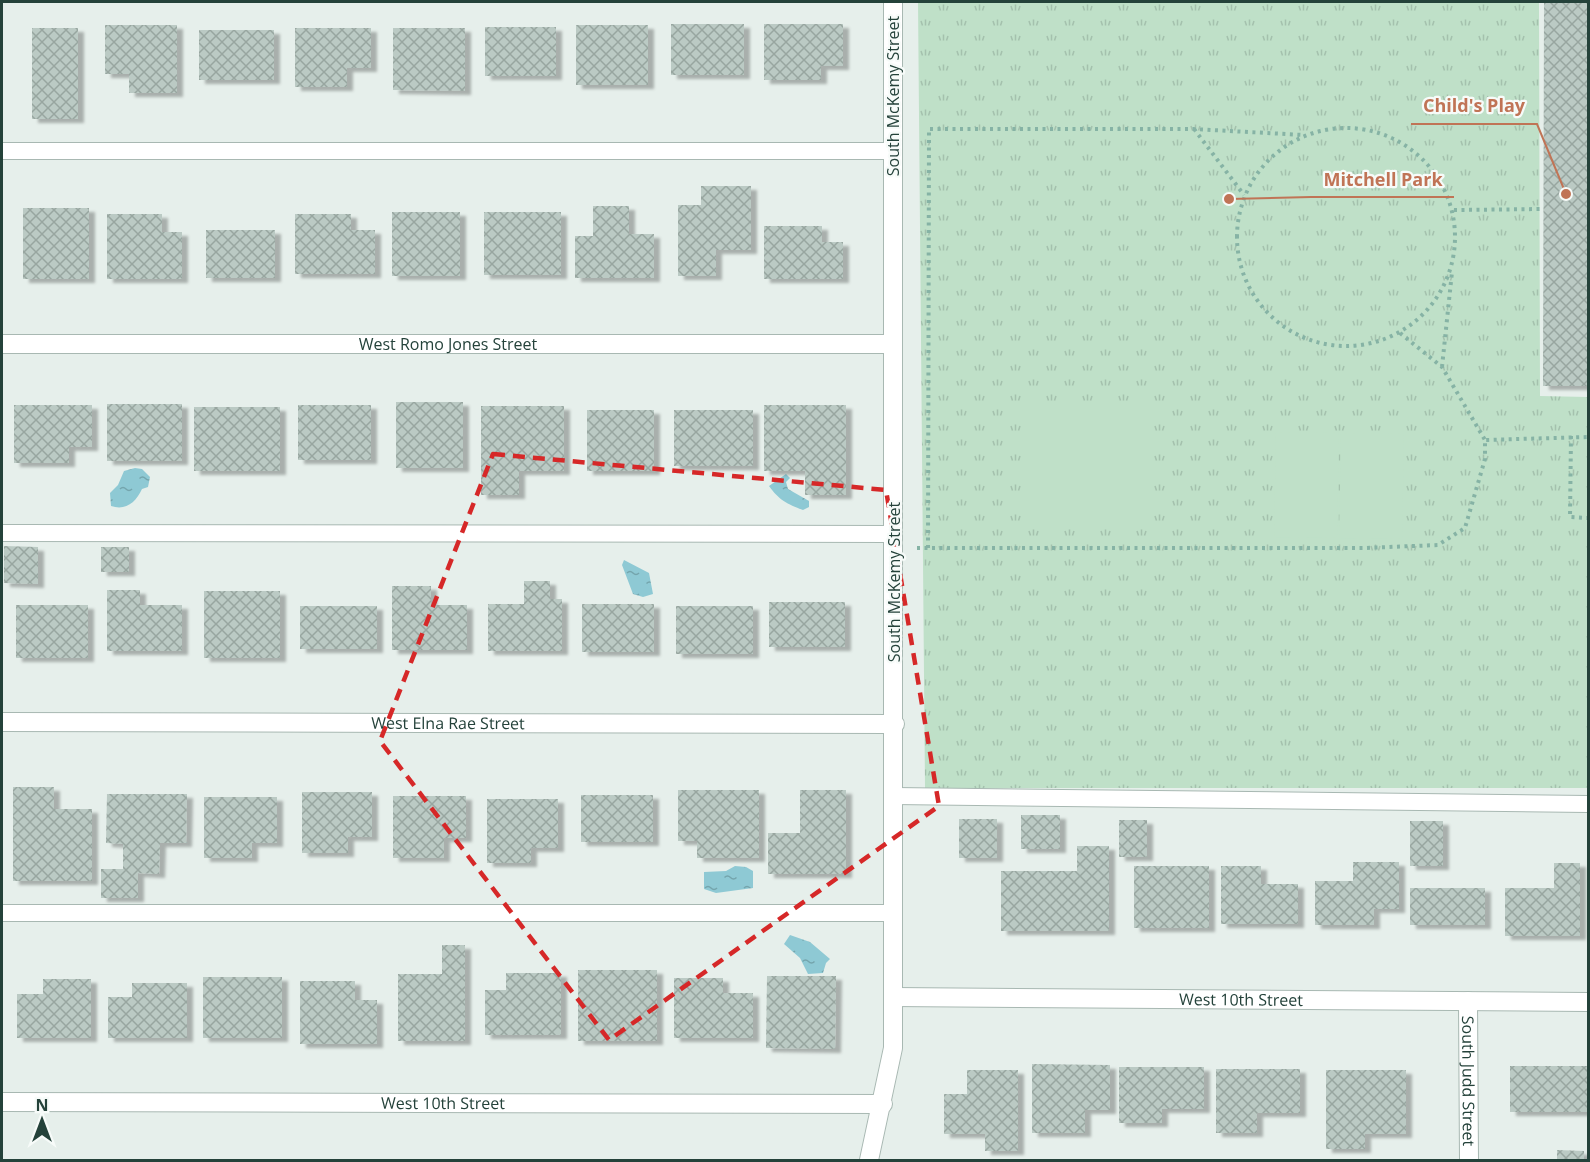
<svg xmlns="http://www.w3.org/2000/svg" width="1590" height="1162" font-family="'Open Sans',sans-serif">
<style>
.grass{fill:url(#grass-tufts)}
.pitch{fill:#bfe0c8}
.water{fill:url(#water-ripples)}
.building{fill:url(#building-cross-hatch);filter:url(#shadow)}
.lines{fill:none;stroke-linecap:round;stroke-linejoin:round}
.lane-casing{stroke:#a8b8b2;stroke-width:18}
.street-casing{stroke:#a8b8b2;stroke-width:20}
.path{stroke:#86b3a5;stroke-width:4;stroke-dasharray:3 4.5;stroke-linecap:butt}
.lane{stroke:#fff;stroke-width:16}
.street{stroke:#fff;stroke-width:18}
.marked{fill:none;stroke:#d62828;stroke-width:4.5;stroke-dasharray:12 8;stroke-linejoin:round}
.labels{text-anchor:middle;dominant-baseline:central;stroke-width:4.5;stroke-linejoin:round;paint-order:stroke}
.street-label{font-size:16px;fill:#24423a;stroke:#f7fbf9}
.leader{fill:none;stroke:#c07456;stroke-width:2}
.callout-dot{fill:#c07456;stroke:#f7fbf9;stroke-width:2}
.callout-label{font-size:18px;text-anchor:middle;font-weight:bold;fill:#c07456;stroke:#f7fbf9;stroke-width:4.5;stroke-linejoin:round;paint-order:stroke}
</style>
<defs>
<pattern id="grass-tufts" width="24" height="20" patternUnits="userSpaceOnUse" patternTransform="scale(1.5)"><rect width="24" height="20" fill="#bfe0c8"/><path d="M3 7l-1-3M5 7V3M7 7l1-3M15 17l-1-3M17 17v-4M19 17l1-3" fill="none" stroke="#a4c1ad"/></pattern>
<pattern id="water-ripples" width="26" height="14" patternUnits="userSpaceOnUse" patternTransform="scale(1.5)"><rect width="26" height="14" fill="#8ec9d4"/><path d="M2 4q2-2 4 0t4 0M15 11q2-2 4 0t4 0" fill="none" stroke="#74a5ad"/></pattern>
<pattern id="building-cross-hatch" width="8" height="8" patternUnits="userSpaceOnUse" patternTransform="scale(1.5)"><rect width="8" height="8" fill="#bbcac4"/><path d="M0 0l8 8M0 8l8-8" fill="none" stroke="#98a6a0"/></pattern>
<filter id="shadow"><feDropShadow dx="6" dy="4" stdDeviation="1.5" flood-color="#0004"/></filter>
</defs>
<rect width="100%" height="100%" fill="#e6efeb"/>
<path class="grass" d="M918,2H1539L1540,396L1588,397V788H925Z"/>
<path class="pitch" d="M1025,404H1150V525H1025Z
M1276,432L1339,433L1337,538L1274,537Z
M1341,433L1404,434L1402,539L1339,538Z"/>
<path class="water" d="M135,468L142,469L150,477L148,487L142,489C136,502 126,511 111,506L110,493L118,485L124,471Z
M786,474L790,478L786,482L788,489L809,501V507L803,510C787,504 779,500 769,486Z
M624,560L649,573L653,594L643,597L633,594L622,565Z
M735,866L746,867L753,871V888L716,893L704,889V872L726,871Z
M790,935L810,942L830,959L826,963L823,973L808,974L800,958L784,944Z"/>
<path class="building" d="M1544,2H1588V386H1543Z
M671,24H744V75H671Z
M764,24H843V66H821V80H764Z
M105,25H177V93H129V74H105Z
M576,25H648V85H576Z
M485,27H556V76H485Z
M32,28H78V119H32Z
M295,28H371V68H347V87H295Z
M393,28H465V91L393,90Z
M199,30H274V80H199Z
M701,186H751V250H716V276H678V205H701Z
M593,206H629V234H654V278H575V236H593Z
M23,208H89V279H23Z
M392,212H460V276H392Z
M484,212H561V275H484Z
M107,214H162V232H182V279H107Z
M295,214H351V230H375V274H295Z
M764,226H822V242H843V279H764Z
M206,230H275V278H206Z
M396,402H463V468H396Z
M107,404H182V461H107Z
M14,405H92V447H69V463H14Z
M298,405H371V460H298Z
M764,405H846V495H805V471H764Z
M481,406H564V471H519V495H481Z
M194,407H280V471H194Z
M587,410H654V471H587Z
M674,410H753V466H674Z
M4,546L38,547V584L4,583Z
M101,547H129V572H101Z
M524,581H550V599H562V651H488V604H524Z
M392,586H431V605H467V650H392Z
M107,590H140V605H182V651H107Z
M204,591H280V658H204Z
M769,602H845V647H769Z
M582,604H654V652H582Z
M16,605H88V658H16Z
M300,606H377V649H300Z
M676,606H753V654H676Z
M13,787H54V809H92V881H13Z
M678,790H759V858H697V841H678Z
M800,790H846V874H768V833H800Z
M302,792H372V837H348V853H302Z
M107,794H187L186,843H160L159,874L138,873V898H101V869H123V844L106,843Z
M581,795H653V842H581Z
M393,796H466V838H444V858H393Z
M204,797H277V843H252V858H204Z
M487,799H558V848H531V863H487Z
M1021,815H1060V849H1021Z
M959,819H997V858H959Z
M1119,820H1147V857H1119Z
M1410,821H1443V866H1410Z
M1077,846H1109V931H1001V871H1077Z
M1353,862H1399V909H1374V925H1315V881H1353Z
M1554,863H1580V936H1505V888H1554Z
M1134,866H1209V928H1134Z
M1221,866H1261V884H1298V924H1221Z
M1410,888H1485V925H1410Z
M442,945H465V1041H398V974H442Z
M578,970H657V1041H578Z
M506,973H561V1035H485V990H506Z
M767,976H836L835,1049L766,1048Z
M203,977H282V1038H203Z
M674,978H723V993H753V1038H674Z
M43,979H91V1038H17V994H43Z
M300,981H355V1000H377V1044H300Z
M132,983H187V1038H108V997H132Z
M1032,1064L1110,1065V1110H1085V1133H1032Z
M1510,1066H1588V1112H1510Z
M1119,1067H1204V1109H1162V1123H1119Z
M1216,1069H1300V1113H1257V1133H1216Z
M967,1070H1018V1151H985V1134H944V1094H967Z
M1326,1070H1406V1134H1365V1149H1326Z
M1557,1150L1584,1151V1160H1557Z"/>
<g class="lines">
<g class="lane-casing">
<path id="lane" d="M2,151H893
M2,533L894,534
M894,796L1588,804
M2,913H894"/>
</g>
<g class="street-casing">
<g id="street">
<path id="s1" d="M2,344H893"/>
<path id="s2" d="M2,722L895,724"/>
<path id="s3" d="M893,997L1588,1002"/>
<path id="s4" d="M1468,1001L1469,1160"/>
<path id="s5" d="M2,1102L883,1104"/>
<path d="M869,1160L893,1048V2"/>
</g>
</g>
<path class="path" d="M1237 237a109 109 0 1 1 218 0a109 109 0 1 1-218 0Z
M1194,129L1244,195
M1454,210L1543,209
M1400,333L1442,367L1485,440
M1442,367L1452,272
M1571,436L1570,517L1588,518
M917,548H1364L1438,545L1465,528L1485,459V440L1588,437
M928,548L929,129H1193L1304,135"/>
<use href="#lane" class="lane"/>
<use href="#street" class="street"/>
</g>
<path class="marked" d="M493,454L886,490L939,806L609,1040L380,741Z"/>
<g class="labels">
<g class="street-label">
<text transform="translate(893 96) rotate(-90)">South McKemy Street</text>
<text stroke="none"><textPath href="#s1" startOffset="446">West Romo Jones Street</textPath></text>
<text transform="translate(894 582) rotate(-90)">South McKemy Street</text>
<text stroke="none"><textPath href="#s2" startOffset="446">West Elna Rae Street</textPath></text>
<text stroke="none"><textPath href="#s3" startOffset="348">West 10th Street</textPath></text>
<text stroke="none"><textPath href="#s4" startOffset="80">South Judd Street</textPath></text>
<text stroke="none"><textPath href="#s5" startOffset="441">West 10th Street</textPath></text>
</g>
</g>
<path class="leader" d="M1566 194L1537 124H1411M1229 199L1311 197H1454"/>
<g class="callout-dot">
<circle cx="1566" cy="194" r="6"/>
<circle cx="1229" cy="199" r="6"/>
</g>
<g class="callout-label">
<text x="1474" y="112">Child's Play</text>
<text x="1383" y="186">Mitchell Park</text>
</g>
<rect width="1590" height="1162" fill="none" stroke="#24423a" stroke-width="6"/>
<g transform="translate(42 1120)" stroke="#f7fbf9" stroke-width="4.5" paint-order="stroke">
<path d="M0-4.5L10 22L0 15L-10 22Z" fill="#24423a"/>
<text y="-9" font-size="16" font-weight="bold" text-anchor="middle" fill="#24423a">N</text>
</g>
</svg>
